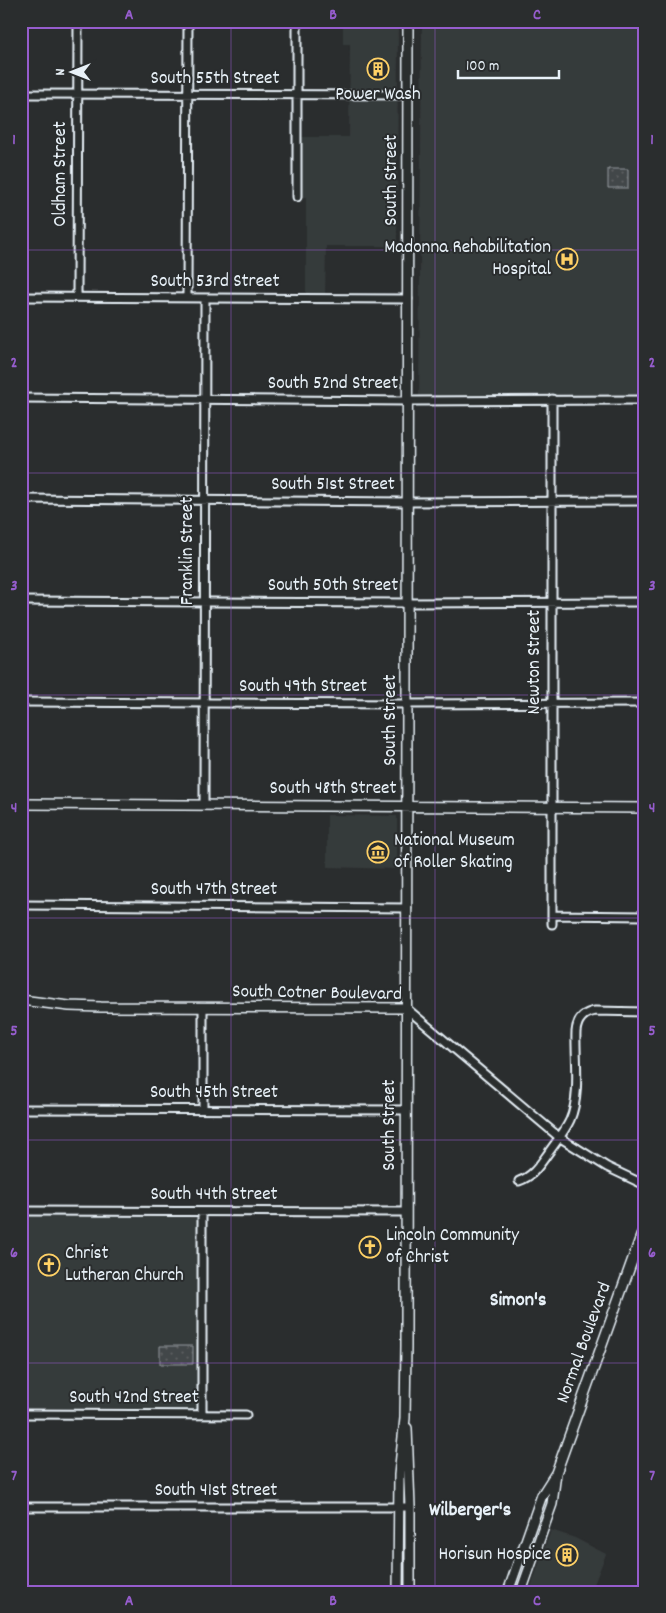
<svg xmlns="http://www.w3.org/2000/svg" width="666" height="1613" font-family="Dekko,sans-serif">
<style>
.built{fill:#363a3b}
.park{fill:url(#park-dots);stroke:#959ca0}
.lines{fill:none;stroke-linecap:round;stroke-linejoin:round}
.street-casing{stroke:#e8f1f8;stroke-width:11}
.secondary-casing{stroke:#e8f1f8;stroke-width:12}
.street{stroke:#2a2d2e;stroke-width:7}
.secondary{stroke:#2a2d2e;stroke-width:9}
.grid{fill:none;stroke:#965dcd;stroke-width:1;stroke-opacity:0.55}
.labels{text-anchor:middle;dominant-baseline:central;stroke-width:4;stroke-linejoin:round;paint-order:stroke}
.street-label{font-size:19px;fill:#e8f1f8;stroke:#2a2d2e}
.poi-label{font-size:19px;fill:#e8f1f8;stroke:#2a2d2e;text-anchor:start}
.neighbourhood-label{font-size:20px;font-weight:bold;fill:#e8f1f8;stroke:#2a2d2e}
.neatline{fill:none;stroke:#965dcd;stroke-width:2}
.grid-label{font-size:16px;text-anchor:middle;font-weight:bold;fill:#965dcd}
</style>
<defs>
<pattern id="park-dots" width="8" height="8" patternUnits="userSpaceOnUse" patternTransform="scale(1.25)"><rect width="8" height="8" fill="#424648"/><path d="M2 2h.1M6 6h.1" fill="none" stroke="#5d6163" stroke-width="1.8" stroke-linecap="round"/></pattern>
</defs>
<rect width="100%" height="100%" fill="#2a2d2e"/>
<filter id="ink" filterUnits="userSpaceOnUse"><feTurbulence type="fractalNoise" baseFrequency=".02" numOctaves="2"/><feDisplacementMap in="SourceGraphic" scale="10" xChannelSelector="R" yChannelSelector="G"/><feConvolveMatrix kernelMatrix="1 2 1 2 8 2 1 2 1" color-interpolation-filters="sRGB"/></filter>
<g filter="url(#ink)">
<path class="built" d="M326,21H398L397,246H326L325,299H306V197H297V137H349L350,44H343V22Z
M422,21H641V54H645V400H419Z
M327,815L397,816V869L327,867Z
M21,1211L202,1212V1415L21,1414Z
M551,1530L575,1538L606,1554L591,1592H529Z"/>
<path class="park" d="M608,169H628V188H608Z
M160,1346H193V1364H160Z"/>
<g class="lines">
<g class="street-casing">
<path id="street" d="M21,94L408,95
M297,197V21
M21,297L408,299
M77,297L78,21
M187,298L188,21
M21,398L408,401L645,400
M552,399V924
M21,499L407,502L645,501
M21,601L407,603L645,602
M21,702L407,704L645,703
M204,805L205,298
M21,905L407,908
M552,915L645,916
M406,1008L559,1137L607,1167L645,1185
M21,1109L406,1110
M203,1109V1008
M519,1181C534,1176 540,1164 549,1152C556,1142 565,1131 570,1120C581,1095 575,1058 576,1032C577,1020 583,1013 595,1011L645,1012
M21,1211L406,1212
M21,1414L246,1415
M202,1415V1212
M21,1507H410"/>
</g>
<g class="secondary-casing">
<path id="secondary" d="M21,804L645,808
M21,1000L69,1006L101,1007L406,1008
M407,1428L410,1507V1592
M398,1592L399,1475L405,1418L406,1346L408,21
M508,1592L542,1495L556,1473
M521,1592L552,1504L556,1473L645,1225"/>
</g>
<use href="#street" class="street"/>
<use href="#secondary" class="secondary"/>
</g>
</g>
<path class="grid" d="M231,21V1592M435,21V1592M21,250H645M21,473H645M21,695H645M21,918H645M21,1140H645M21,1363H645"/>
<defs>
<g id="building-ring" transform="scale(1.125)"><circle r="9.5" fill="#2a2d2e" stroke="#ffd166" stroke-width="1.5"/><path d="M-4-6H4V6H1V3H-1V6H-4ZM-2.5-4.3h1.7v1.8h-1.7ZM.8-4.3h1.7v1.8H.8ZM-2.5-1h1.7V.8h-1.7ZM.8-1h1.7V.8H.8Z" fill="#ffd166"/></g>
<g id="hospital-ring" transform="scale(1.125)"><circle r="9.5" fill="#2a2d2e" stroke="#ffd166" stroke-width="1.5"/><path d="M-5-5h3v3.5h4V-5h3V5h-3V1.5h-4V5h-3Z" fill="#ffd166"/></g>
<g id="museum-ring" transform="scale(1.125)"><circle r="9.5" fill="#2a2d2e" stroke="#ffd166" stroke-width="1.5"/><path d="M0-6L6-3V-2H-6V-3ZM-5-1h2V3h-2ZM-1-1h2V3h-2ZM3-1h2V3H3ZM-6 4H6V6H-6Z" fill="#ffd166"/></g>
<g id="church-ring" transform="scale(1.125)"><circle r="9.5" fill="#2a2d2e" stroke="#ffd166" stroke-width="1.5"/><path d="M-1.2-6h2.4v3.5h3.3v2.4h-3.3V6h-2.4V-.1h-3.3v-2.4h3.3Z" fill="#ffd166"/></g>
</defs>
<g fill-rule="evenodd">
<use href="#building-ring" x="378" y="69"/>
<use href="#hospital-ring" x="567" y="259"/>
<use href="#museum-ring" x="378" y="852"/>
<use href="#church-ring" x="370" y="1247"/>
<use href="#church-ring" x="49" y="1265"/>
<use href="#building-ring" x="567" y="1555"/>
</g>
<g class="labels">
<g class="street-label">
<text x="215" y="79">South 55th Street</text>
<text transform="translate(61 174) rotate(-90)">Oldham Street</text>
<text transform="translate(392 180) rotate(-90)">South Street</text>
<text x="215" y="282">South 53rd Street</text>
<text x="333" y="384">South 52nd Street</text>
<text x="333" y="485">South 51st Street</text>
<text transform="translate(188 551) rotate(-90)">Franklin Street</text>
<text x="333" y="586">South 50th Street</text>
<text transform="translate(535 662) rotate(-90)">Newton Street</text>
<text x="303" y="687">South 49th Street</text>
<text transform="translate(391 720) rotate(-90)">South Street</text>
<text x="333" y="789">South 48th Street</text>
<text x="214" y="890">South 47th Street</text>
<text transform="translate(317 994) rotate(1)">South Cotner Boulevard</text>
<text x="214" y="1093">South 45th Street</text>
<text transform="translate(390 1125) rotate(-90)">South Street</text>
<text x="214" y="1195">South 44th Street</text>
<text transform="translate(585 1343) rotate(-70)">Normal Boulevard</text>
<text x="134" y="1398">South 42nd Street</text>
<text x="216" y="1491">South 41st Street</text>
</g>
<g class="poi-label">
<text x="378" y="95" text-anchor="middle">Power Wash</text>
<text x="551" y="248" text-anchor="end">Madonna Rehabilitation<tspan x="551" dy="22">Hospital</tspan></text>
<text x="394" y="841">National Museum<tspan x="394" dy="22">of Roller Skating</tspan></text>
<text x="386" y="1236">Lincoln Community<tspan x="386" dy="22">of Christ</tspan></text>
<text x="65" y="1254">Christ<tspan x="65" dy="22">Lutheran Church</tspan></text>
<text x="551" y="1555" text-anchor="end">Horisun Hospice</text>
</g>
<g class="neighbourhood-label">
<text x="518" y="1301">Simon's</text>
<text x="470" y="1511">Wilberger's</text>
</g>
</g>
<rect width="666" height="1613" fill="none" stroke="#2a2d2e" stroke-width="55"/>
<g transform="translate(72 72) rotate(270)" stroke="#2a2d2e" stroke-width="4" paint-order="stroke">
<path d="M0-4L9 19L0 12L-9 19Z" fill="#e8f1f8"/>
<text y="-8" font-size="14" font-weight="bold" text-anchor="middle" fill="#e8f1f8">N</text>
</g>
<path d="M458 70v8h101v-8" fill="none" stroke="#e8f1f8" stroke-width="2.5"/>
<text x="466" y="70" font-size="15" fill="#e8f1f8" stroke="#2a2d2e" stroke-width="4" paint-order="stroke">100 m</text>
<rect x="28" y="28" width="610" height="1558" class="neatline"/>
<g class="grid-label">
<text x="129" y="19">A</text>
<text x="333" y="19">B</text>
<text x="537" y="19">C</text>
<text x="14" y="144">1</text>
<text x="652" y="144">1</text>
<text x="14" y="367">2</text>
<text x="652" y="367">2</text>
<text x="14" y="590">3</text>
<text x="652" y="590">3</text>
<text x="14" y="812">4</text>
<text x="652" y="812">4</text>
<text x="14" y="1035">5</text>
<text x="652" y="1035">5</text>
<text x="14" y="1257">6</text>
<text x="652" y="1257">6</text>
<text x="14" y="1480">7</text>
<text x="652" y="1480">7</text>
<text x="129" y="1605">A</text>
<text x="333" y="1605">B</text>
<text x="537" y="1605">C</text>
</g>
</svg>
